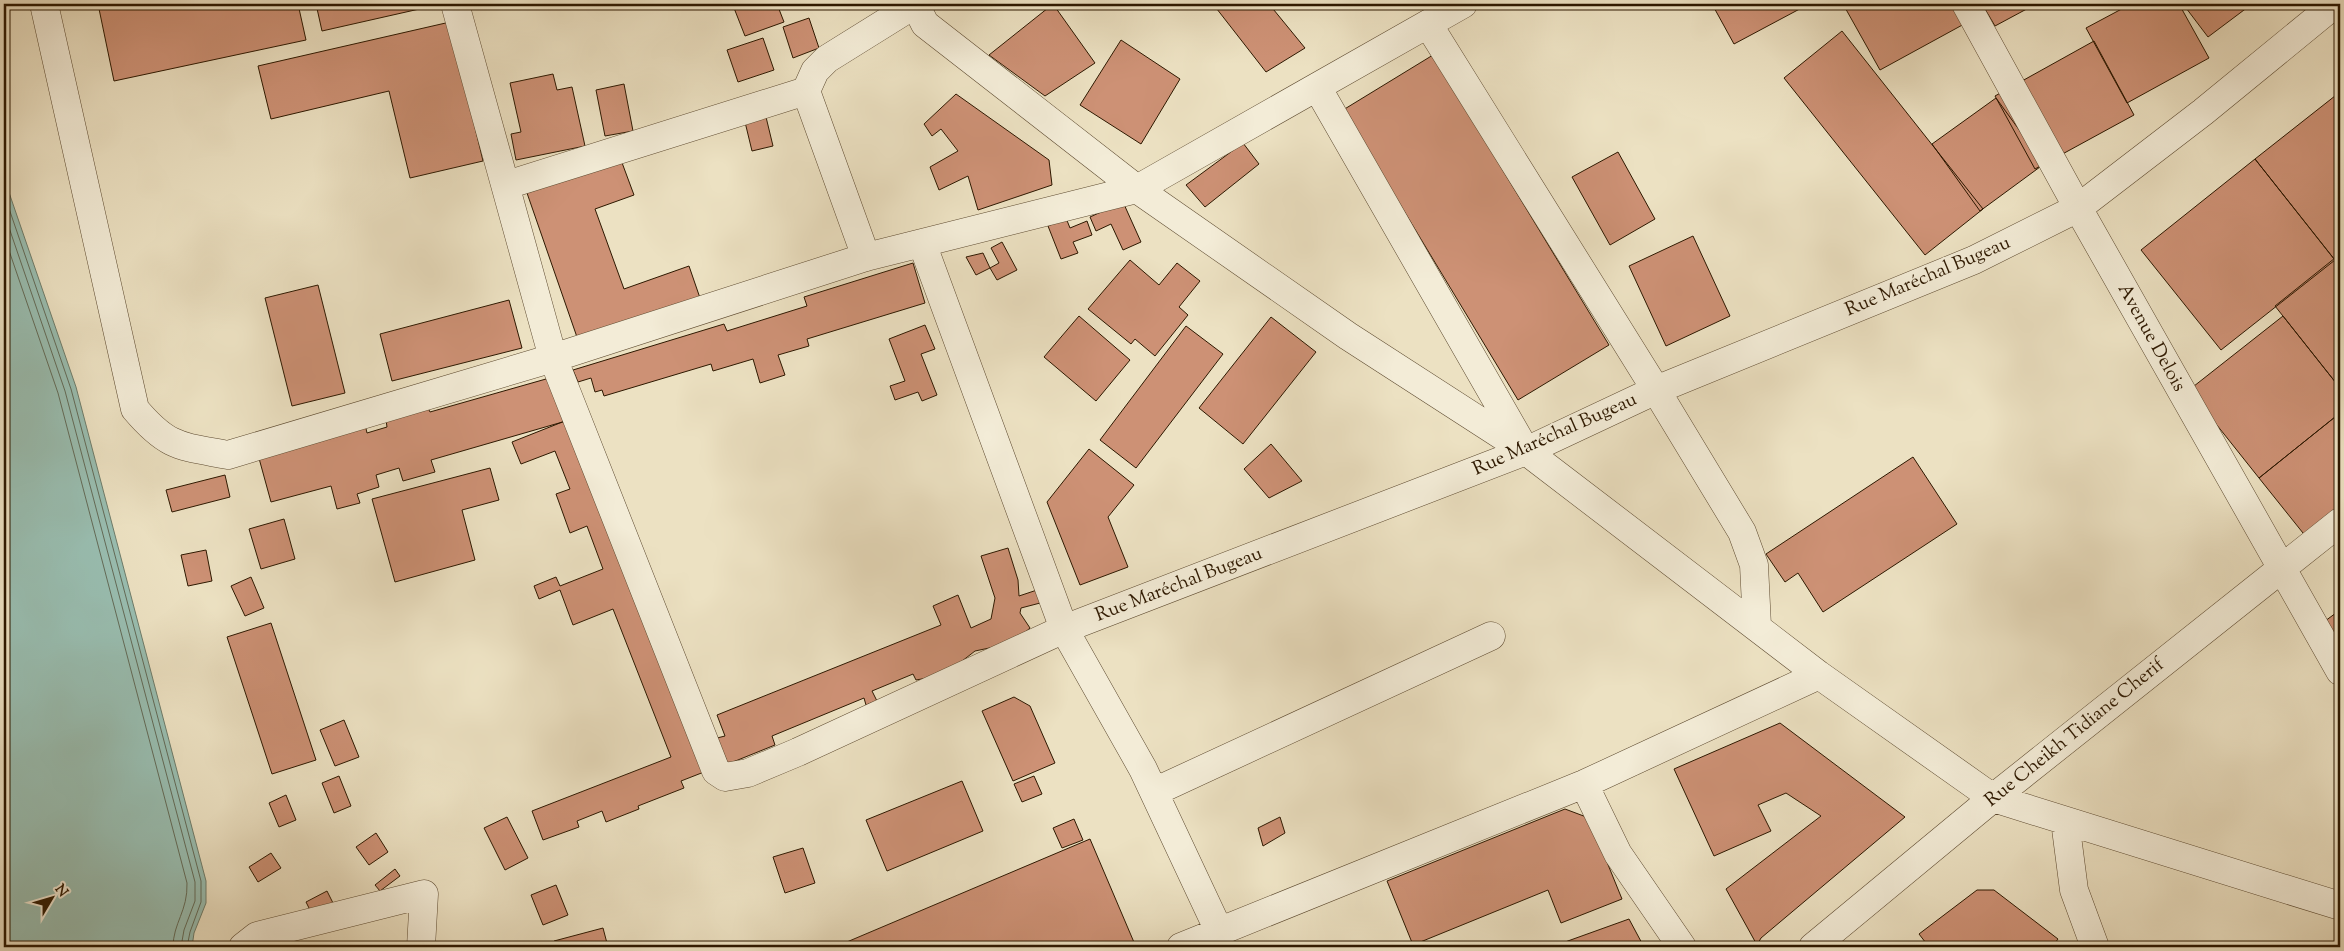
<svg xmlns="http://www.w3.org/2000/svg" width="2344" height="951" font-family="'Sorts Mill Goudy',serif">
<style>
.water{fill:#99beb1;stroke:#6e7c6a}
.lines{fill:none;stroke-linecap:round;stroke-linejoin:round}
.shore{stroke:#636b58;stroke-width:1}
.building{fill:#cd9175;stroke:#2d1800}
.minor-casing{stroke:#5d4a30;stroke-width:29}
.minor{stroke:#f3ecd7;stroke-width:28}
.labels{text-anchor:middle;dominant-baseline:central;stroke-width:4.5;stroke-linejoin:round;paint-order:stroke}
.street-label{font-size:19px;fill:#2d1800;stroke:#f3ecd7}
</style>
<rect width="100%" height="100%" fill="#ece1c2"/>
<filter id="stains"><feTurbulence type="fractalNoise" baseFrequency=".004" numOctaves="4"/><feColorMatrix values="0 0 0 0 .2 0 0 0 0 .09 0 0 0 0 .02 0 0 0 .5 -.17"/></filter>
<radialGradient id="worn" r=".72"><stop offset=".6" stop-color="#630" stop-opacity="0"/><stop offset="1" stop-color="#630" stop-opacity=".3"/></radialGradient>
<path class="water" d="M4,178L76,387L206,881V903L194,933L192,947H4Z"/>
<g class="lines">
<path class="shore" d="M4,194L71,389L201,881V902L190,932L187,947
M4,213L65,391L195,882V901L184,930L181,947
M4,236L58,393L187,883C188,911 173,923 173,947"/>
</g>
<path class="building" d="M98,4H164L165,8L187,4H298L306,40L114,81Z
M316,4H437V5L322,31Z
M745,4H777L784,22L745,36L734,8Z
M1053,4L1095,63L1045,96L989,55Z
M1213,4H1269L1305,48L1266,72Z
M1712,4H1809L1734,44Z
M1843,4H1955L1966,23L1880,70Z
M1982,4H2036L1995,26Z
M2131,4H2179L2209,58L2127,103L2086,28Z
M2183,4H2252L2208,37Z
M809,18L819,48L793,58L783,27Z
M450,22L483,161L410,178L389,91L271,119L258,66Z
M1842,31L1983,209L1925,255L1784,78Z
M763,38L774,70L738,82L727,50Z
M1121,40L1180,79L1141,144L1080,105Z
M2094,41L2134,115L2035,169L1995,96Z
M1433,55L1609,345L1518,400L1343,110Z
M553,74L557,90L572,87L585,146L516,160L511,134L521,132L510,83Z
M624,84L633,131L605,136L596,90Z
M2340,92V254L2334,259L2255,159Z
M956,94L1049,160L1052,185L978,210L968,176L939,190L930,167L958,151L941,129L932,136L924,124Z
M1996,98L2044,164L1980,211L1932,144Z
M766,117L773,146L752,151L745,122Z
M1243,143L1259,164L1205,207L1186,185Z
M1618,152L1655,219L1610,245L1572,177Z
M2255,159L2335,260L2221,350L2141,250Z
M621,160L634,195L595,209L624,289L689,266L700,298L578,340L527,193Z
M1123,202L1141,242L1123,250L1111,224L1096,231L1090,217Z
M1066,218L1070,228L1087,221L1092,235L1073,242L1078,253L1061,259L1048,226Z
M1693,236L1730,316L1666,346L1629,266Z
M1002,242L1017,270L997,280L990,268L999,263L991,248Z
M983,253L990,268L976,275L966,257Z
M2340,254V388L2275,306Z
M1130,260L1159,285L1177,263L1200,281L1179,307L1188,315L1155,356L1135,339L1131,344L1088,309Z
M913,263L925,303L807,339L809,346L778,355L785,375L760,383L753,359L713,371L711,364L604,396L602,390L595,392L591,378L578,382L573,370L724,324L727,331L807,306L804,297Z
M318,285L345,393L292,406L265,298Z
M509,300L522,348L392,381L380,334Z
M1079,316L1130,360L1096,401L1044,357Z
M2283,316L2340,388V413L2259,478L2189,390Z
M1271,317L1316,352L1243,444L1199,408Z
M925,325L935,349L921,354L937,395L922,401L918,392L895,400L890,386L905,381L889,339Z
M1186,326L1223,354L1136,468L1100,440Z
M553,377L566,421L431,460L435,472L403,481L399,468L376,475L379,487L357,494L360,503L337,509L331,486L271,502L257,451L364,420L367,433L387,427L386,420L428,408L430,412Z
M2340,413V511L2307,538L2259,478Z
M580,415L704,772L681,781L684,788L638,806L639,809L606,822L602,811L577,821L579,827L543,840L532,811L671,757L613,609L573,625L560,590L539,599L534,586L556,577L560,586L603,569L587,526L570,533L556,494L570,489L555,451L521,464L512,442Z
M1271,444L1302,481L1269,498L1244,469Z
M1089,449L1134,485L1108,517L1128,567L1080,585L1047,502Z
M1913,457L1957,524L1823,612L1798,573L1785,582L1766,554Z
M490,468L499,500L462,510L475,560L395,582L372,499Z
M225,475L230,497L172,512L166,490Z
M284,519L295,559L261,569L249,529Z
M1008,548L1018,580L1019,596L1040,589L1044,602L1021,608L1020,613L1030,628L1013,643L975,651L944,675L916,680L913,674L872,691L877,701L866,705L864,698L772,736L775,745L728,764L717,738L725,736L717,715L941,625L933,606L958,595L971,628L991,619L995,598L981,556Z
M206,550L212,581L188,586L181,555Z
M251,577L264,608L245,616L231,586Z
M2340,610V650L2321,624Z
M271,623L316,760L272,774L227,637Z
M1014,697L1030,706L1055,763L1013,781L982,711Z
M344,720L359,757L335,766L320,730Z
M1780,723L1905,817L1761,938L1757,945L1726,889L1821,816L1786,793L1758,805L1771,831L1714,856L1674,769Z
M339,776L351,806L334,813L322,783Z
M1034,776L1042,794L1022,802L1014,784Z
M962,781L983,831L887,871L866,820Z
M286,795L296,820L279,827L269,803Z
M1565,809L1589,818L1622,899L1561,923L1548,890L1413,945L1387,881Z
M507,817L528,858L505,870L484,828Z
M1280,817L1285,833L1263,846L1258,828Z
M1074,819L1083,840L1062,848L1053,828Z
M376,833L388,852L369,865L356,847Z
M1090,839L1136,947H835Z
M803,848L815,883L785,893L773,857Z
M271,853L281,868L258,882L249,867Z
M395,869L400,876L380,891L375,885Z
M556,885L568,915L543,925L531,895Z
M1977,890H1994L2058,939L2052,947H1929L1919,934Z
M327,891L333,903L312,914L306,902Z
M1629,919L1644,947H1567L1565,942Z
M603,928L608,947H556L554,941Z"/>
<g class="lines">
<g class="minor-casing">
<path id="minor" d="M44,4L135,409C168,448 180,446 228,455L553,358L866,257L1137,189L1463,4
M455,4L553,358L716,771L725,777L748,773L798,752L1064,629L1526,451L1656,390L1974,260L2078,208L2203,112L2335,4
M915,4L925,24L1137,189L1348,336L1526,451L1819,675L1993,798L2340,906
M1966,4L2078,208L2340,671
M1428,24L1656,390L1742,532L1754,565L1757,626
M1317,87L1524,448
M507,185L806,91
M922,243L1064,629L1143,769L1219,931
M866,257L806,91L815,71L827,59L904,11
M1584,784L1618,854L1682,947
M1154,792L1491,636
M2065,821L2074,890L2095,947
M243,947L257,936L424,894L421,947
M1181,947L1584,784L1819,675
M1813,947L1993,798L2340,522"/>
</g>
<use href="#minor" class="minor"/>
</g>
<g class="labels">
<g class="street-label">
<text transform="translate(1928 277) rotate(-23)">Rue Maréchal Bugeau</text>
<text transform="translate(2151 338) rotate(61)">Avenue Delois</text>
<text transform="translate(1555 435) rotate(-24)">Rue Maréchal Bugeau</text>
<text transform="translate(1179 585) rotate(-21)">Rue Maréchal Bugeau</text>
<text transform="translate(2075 733) rotate(-39)">Rue Cheikh Tidiane Cherif</text>
</g>
</g>
<rect width="2344" height="951" fill="none" stroke="#ece1c2" stroke-width="20"/>
<rect x="5" y="5" width="2334" height="941" fill="none" stroke="#2d1800" stroke-width="2.5"/>
<rect x="10" y="10" width="2324" height="931" fill="none" stroke="#2d1800"/>
<g transform="translate(52 898) rotate(52)" stroke="#f3ecd7" stroke-width="4" paint-order="stroke">
<path d="M0-4L9 19L0 12L-9 19Z" fill="#2d1800"/>
<text y="-8" font-size="14" font-weight="bold" text-anchor="middle" fill="#2d1800">N</text>
</g>
<rect width="100%" height="100%" filter="url(#stains)"/>
<rect width="100%" height="100%" fill="url(#worn)"/>
</svg>
